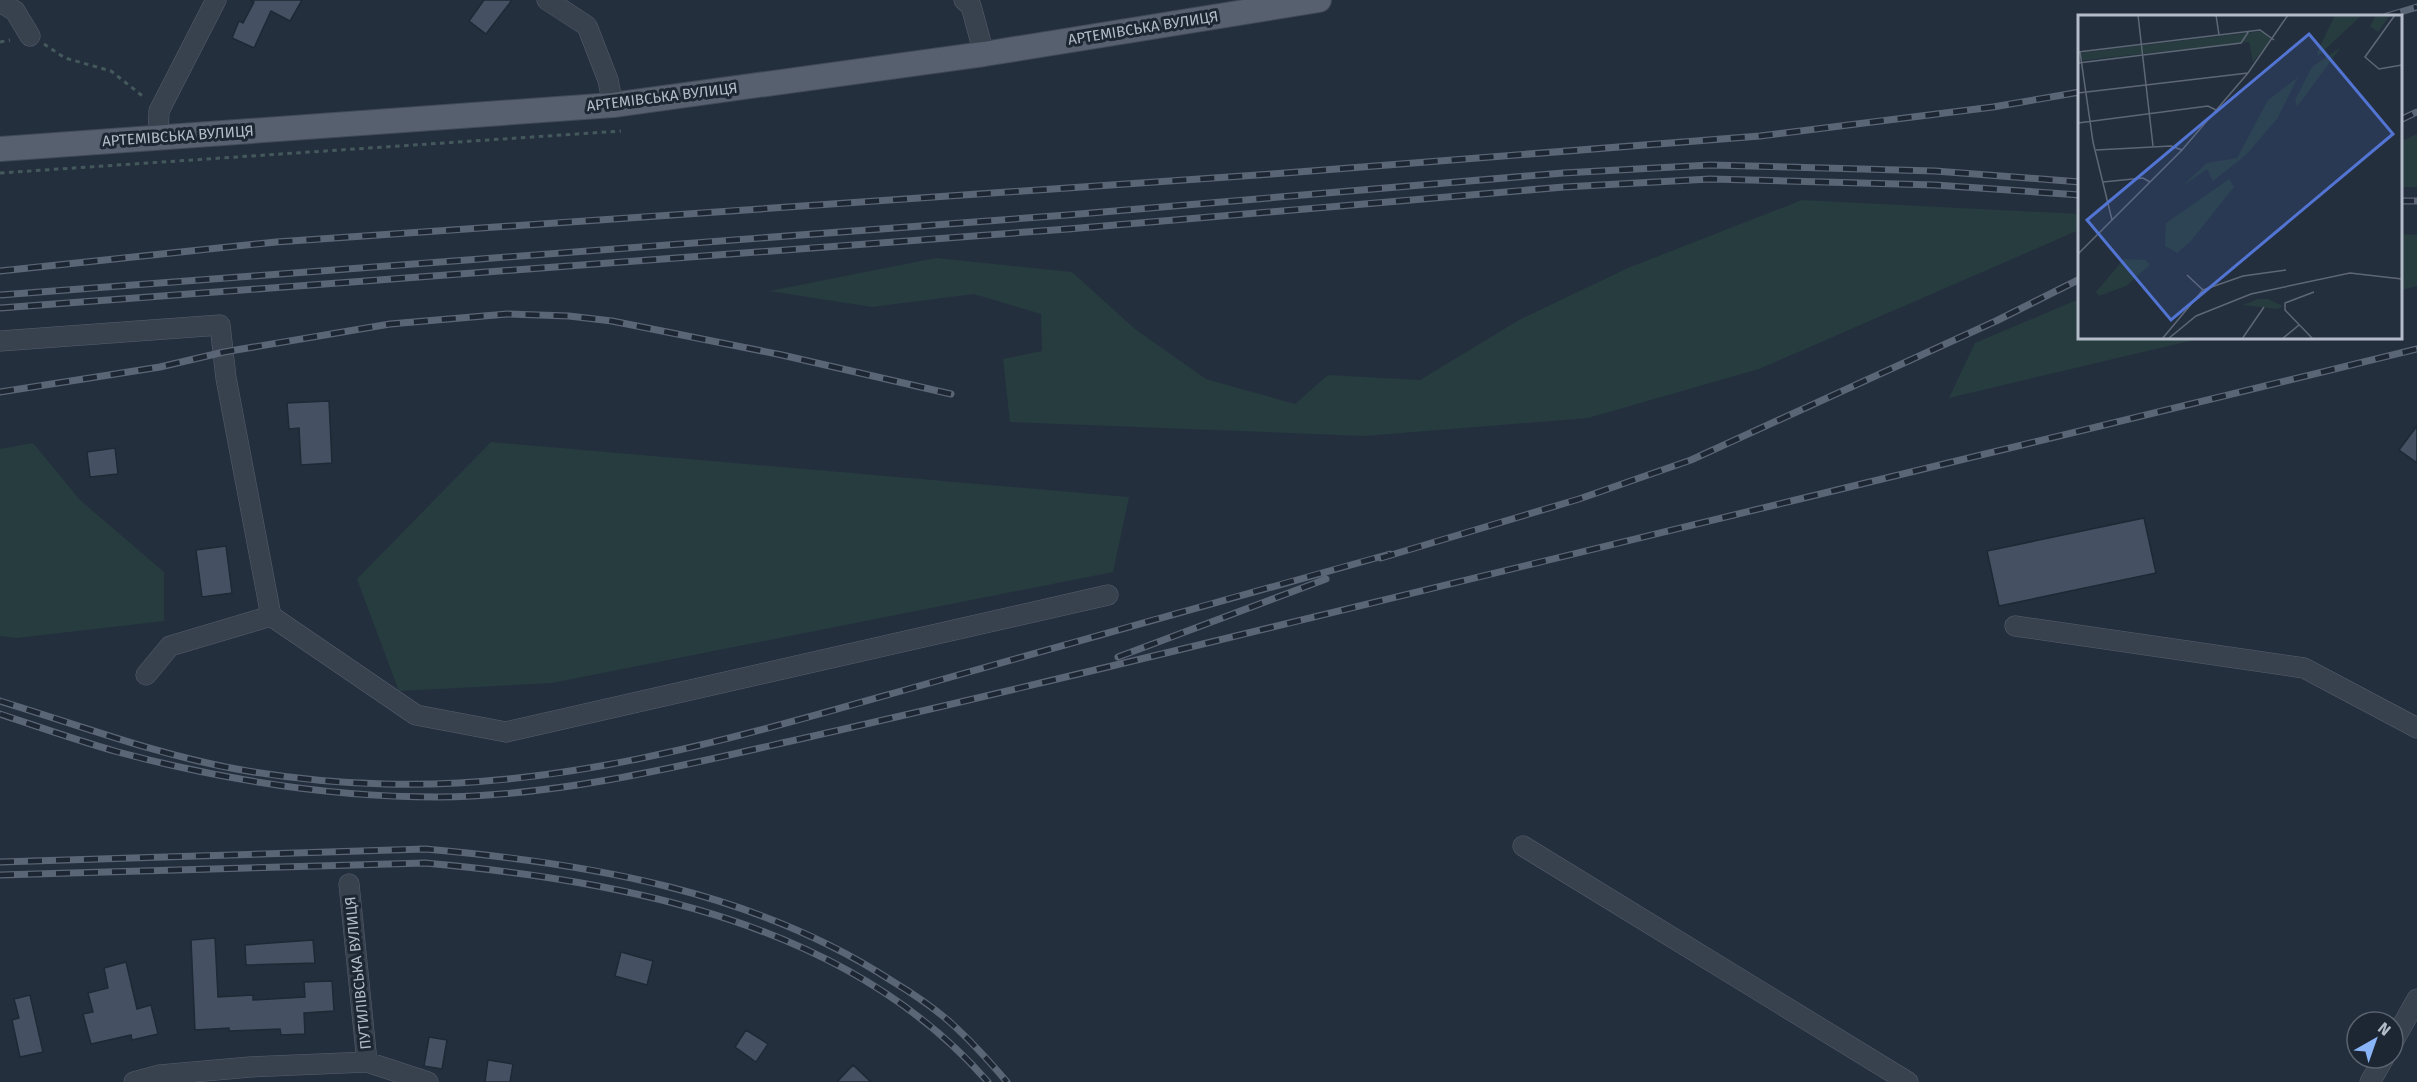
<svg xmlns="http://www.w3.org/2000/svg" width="2417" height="1082" font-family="'Fira Sans',sans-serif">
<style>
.green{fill:#263c3f}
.building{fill:#455162;stroke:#1f2835;stroke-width:1.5}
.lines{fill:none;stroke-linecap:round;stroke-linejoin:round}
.minor-casing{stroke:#565f6c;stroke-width:21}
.major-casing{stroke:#414a57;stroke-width:26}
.path{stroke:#44595c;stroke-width:3;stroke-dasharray:4.5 4.5;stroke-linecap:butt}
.minor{stroke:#38414e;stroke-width:20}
.major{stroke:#56606e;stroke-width:24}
.rail-casing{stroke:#5a6575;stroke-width:7}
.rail{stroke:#1d2633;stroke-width:4.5;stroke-dasharray:14;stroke-linecap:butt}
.labels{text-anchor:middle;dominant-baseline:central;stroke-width:6;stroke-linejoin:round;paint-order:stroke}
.street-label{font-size:15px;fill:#b4bcc9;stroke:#1d2633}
.inset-road{fill:none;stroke:#5e6776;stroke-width:1.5}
.view{fill:#5274d3;fill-opacity:0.15;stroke:#5274d3;stroke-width:3}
.inset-edge{fill:none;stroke:#b4bcc9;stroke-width:3}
</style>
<rect width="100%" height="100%" fill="#242f3e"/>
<path class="green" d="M2417,134V187H2401V141Z
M1802,200L2079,214V230L1759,369L1588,418L1364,436L1010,422L1003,359L1042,351L1041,314L974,294L872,307L769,291L936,258L1072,272L1135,329L1206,379L1295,404L1328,375L1420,380L1519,320L1628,268Z
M2400,234L2417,235V286L2401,290Z
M2079,299L2080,338H2202L1949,398L1975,343Z
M491,442L1129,497L1113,572L552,683L399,691L357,579Z
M33,443L80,500L164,572V621L17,638L0,636V449Z"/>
<path class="building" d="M250,0H302L290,21L271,11L254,48L232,38L239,21L243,23L254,2Z
M484,0H512L486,34L469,21Z
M329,401L332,463L301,465L299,428L289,429L287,403Z
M2417,426V463L2399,450Z
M115,448L118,474L90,477L87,452Z
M2144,518L2156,573L1999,606L1987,551Z
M226,546L232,593L202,597L196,550Z
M215,938L218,997L253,995V1000L305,997L304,982L332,981L334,1011L304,1013L305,1034L281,1035L280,1029L229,1031V1028L195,1030L191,940Z
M313,940L315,963L246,965L245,945Z
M621,952L653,961L647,985L615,976Z
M126,962L137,1009L151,1005L158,1034L132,1040L131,1035L91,1044L83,1014L93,1012L88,993L108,988L104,968Z
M30,995L43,1052L20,1057L12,1020L19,1018L14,999Z
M746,1030L768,1044L756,1062L735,1047Z
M429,1037L447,1040L442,1069L424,1066Z
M488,1060L513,1064L510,1082H485Z
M853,1065L871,1082H837Z"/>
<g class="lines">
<g class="minor-casing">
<path id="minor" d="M547,0L587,26L608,80L613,105
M964,0L971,6L984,54
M0,2L15,11L30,36
M158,138L159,111L216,0
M0,341L220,325L226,378L271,616L416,715L506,732L1108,595
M2015,626L2304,668L2417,728
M146,675L170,646L271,616
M1523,846L1908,1082
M349,884L367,1062
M2393,1042L2417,999
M134,1082L160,1075L250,1067L367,1062L428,1082
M2370,1082L2384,1058"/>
</g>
<g class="major-casing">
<path id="major" d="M0,149L613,105L984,54L1319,0"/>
</g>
<path class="path" d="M0,42L10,40
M44,44L65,58L111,71L145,98
M0,173L621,131"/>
<use href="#minor" class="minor"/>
<use href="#major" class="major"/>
<g class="rail-casing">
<path id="rail" d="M2387,16L2417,7
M2400,120L2417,112
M2400,201H2417
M0,271L276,242L1272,174L1760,136L1993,107L2080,92
M0,295L1067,215L1563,173L1710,165L1935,171L2080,182
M0,308L1068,229L1564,187L1710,179L1935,185L2080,195
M0,392L160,367L224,352L390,324L507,314L569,316L612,321L782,355L951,394
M1381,558L1579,499L1691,460L1996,321L2080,279
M1118,657L1326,579
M0,701C79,725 160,756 242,770C288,778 337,783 385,784C568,789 745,735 919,686C1076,642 1233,597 1390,554
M0,714C39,727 79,741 118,752C223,780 330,797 438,797C554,796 669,769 782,743C912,714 1041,683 1170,652C1586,551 2001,450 2417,349
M0,862L425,849C587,863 754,891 892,981C912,993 933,1007 951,1023C971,1041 990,1062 1007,1082
M0,875L425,863C626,881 849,923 988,1082"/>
</g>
<use href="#rail" class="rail"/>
</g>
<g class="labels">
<g class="street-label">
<text transform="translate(1143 28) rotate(-9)">АРТЕМІВСЬКА ВУЛИЦЯ</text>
<text transform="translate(662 97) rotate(-7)">АРТЕМІВСЬКА ВУЛИЦЯ</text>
<text transform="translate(178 136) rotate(-4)">АРТЕМІВСЬКА ВУЛИЦЯ</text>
<text transform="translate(358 973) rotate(-96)">ПУТИЛІВСЬКА ВУЛИЦЯ</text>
</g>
</g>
<g transform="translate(2078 15)">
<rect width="324" height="324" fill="#242f3e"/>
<path d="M257,0H284L240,41L239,38ZM298,0H312L300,17L292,11ZM186,16L193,25L175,47L171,27L0,46V38ZM263,32L219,92L217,85L234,52ZM220,62L199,104L168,140L135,166L129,154L102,173L129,148L159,143L190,85ZM151,164L156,172L113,226L99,238L87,231L88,208ZM46,244L68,245L72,250L48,271L21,281L18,277ZM180,284H190L205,291L199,294L165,290Z" fill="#263c3f"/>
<path class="inset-road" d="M60,0L75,131M138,0L141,20M317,0L287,42L301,54L324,50M0,37L182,15L196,25M2,37L15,127L34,205M0,48L163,28L171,16M0,78L170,58M0,108L130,91L138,95M18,135L93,131L104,135M25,167L65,163L72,167M0,239L104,135L170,58L210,0M109,260L125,275M84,324L125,275L165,261L208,255M90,324L118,301L173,279L272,258L324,264M164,324L186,292M204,324L221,310M235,324L207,295V288L236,277"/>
<path class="view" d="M231,19L315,119L93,305L9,205Z"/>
<rect width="324" height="324" class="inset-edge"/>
</g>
<g transform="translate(2375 1040) rotate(40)"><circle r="28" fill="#1d2633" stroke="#59626f" stroke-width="1.5"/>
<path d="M0-4.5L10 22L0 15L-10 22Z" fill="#8ab4f8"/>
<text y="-9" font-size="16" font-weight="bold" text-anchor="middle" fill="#b4bcc9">N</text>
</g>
</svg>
